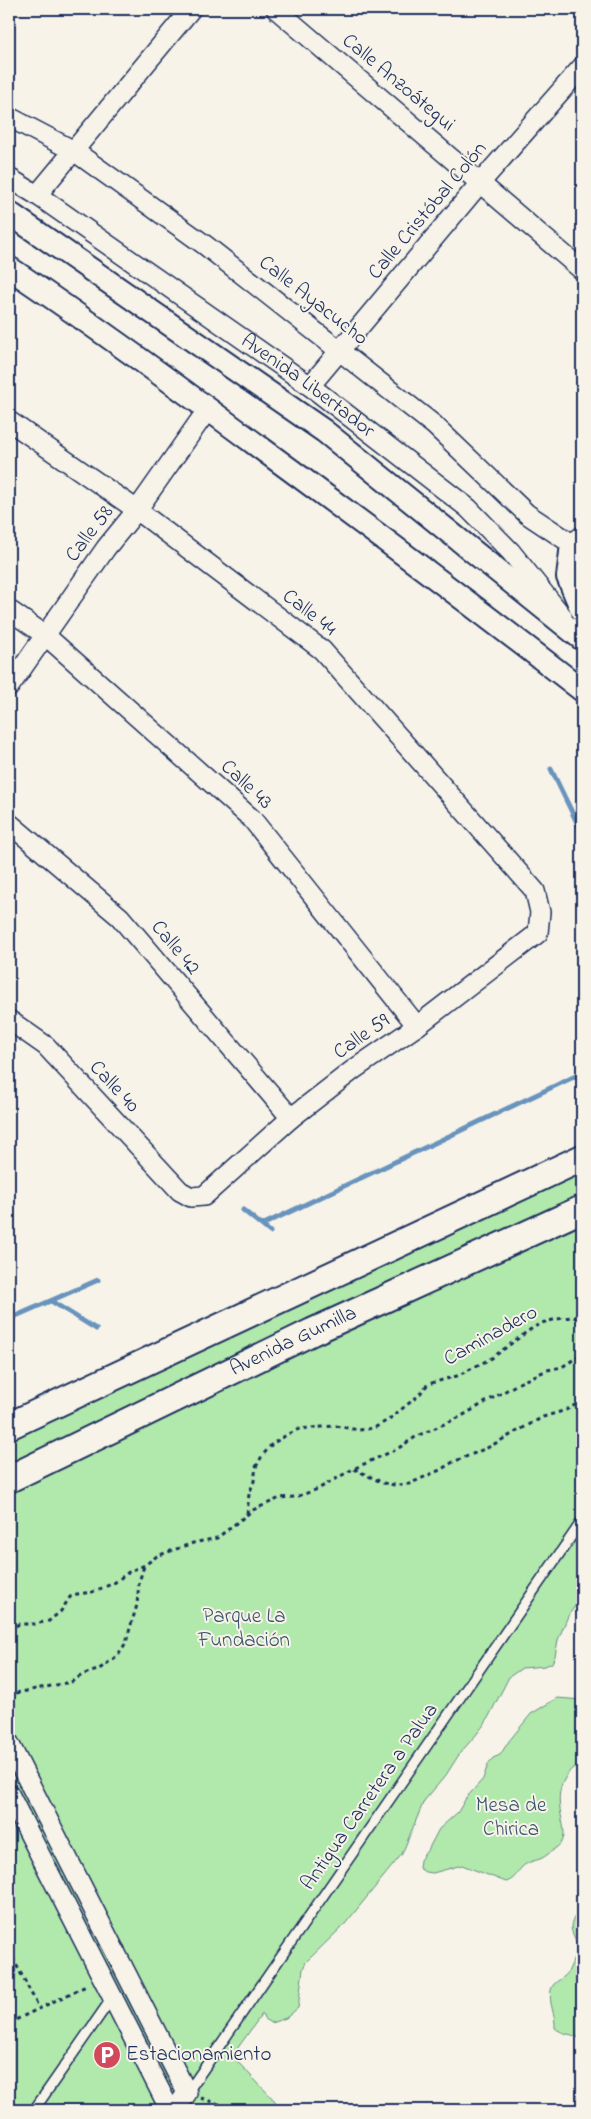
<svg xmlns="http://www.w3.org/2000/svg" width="591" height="2119" font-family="'Indie Flower',sans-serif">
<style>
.green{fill:#b1e8ab;stroke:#668c84}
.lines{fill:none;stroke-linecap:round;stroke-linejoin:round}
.stream{stroke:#6893bd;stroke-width:5}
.service-casing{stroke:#1b2f5e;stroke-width:12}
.minor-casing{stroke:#1b2f5e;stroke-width:22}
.tertiary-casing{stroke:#1b2f5e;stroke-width:26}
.secondary-casing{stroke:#1b2f5e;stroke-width:30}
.path{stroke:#1b2f5e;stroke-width:3;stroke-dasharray:4 4;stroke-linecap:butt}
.service{stroke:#f7f3e8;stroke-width:9}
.minor{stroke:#f7f3e8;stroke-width:19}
.tertiary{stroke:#f7f3e8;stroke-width:22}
.secondary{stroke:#f7f3e8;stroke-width:26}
.labels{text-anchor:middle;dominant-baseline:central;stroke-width:4;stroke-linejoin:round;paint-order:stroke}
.street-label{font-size:21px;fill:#1b2f5e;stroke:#f7f3e8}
.park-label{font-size:21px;fill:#39546d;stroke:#f7f3e8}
.poi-label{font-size:21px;fill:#1b2f5e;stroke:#f7f3e8;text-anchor:start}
</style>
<rect width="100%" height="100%" fill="#f7f3e8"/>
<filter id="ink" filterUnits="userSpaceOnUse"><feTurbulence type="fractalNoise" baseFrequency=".02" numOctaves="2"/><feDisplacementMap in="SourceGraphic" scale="10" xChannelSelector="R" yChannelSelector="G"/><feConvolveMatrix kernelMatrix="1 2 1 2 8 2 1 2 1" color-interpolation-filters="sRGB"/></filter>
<g filter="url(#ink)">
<path class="green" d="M582,1161V1207L9,1476V1428Z
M582,1209V1596L568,1616L558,1640L555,1656L552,1663L545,1666L522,1668L509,1677L486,1722L476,1735L460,1753L446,1775L424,1801L402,1854L345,1924L306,1962L303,1969L298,2008L286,2018L271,2023L264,2019L262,2014L232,2056L276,2102L268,2110H9V1479Z
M557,1698L582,1700V1765C573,1766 570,1770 565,1778C550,1803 570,1828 562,1842C559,1846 544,1858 540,1859C534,1861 527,1862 522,1867C516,1873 516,1879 506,1882L462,1865L433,1873L425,1872L419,1868L420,1860L429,1848L439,1829L458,1812L466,1798L483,1779L488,1764L493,1758L500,1755L509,1741L531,1714Z
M582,1872V2040C573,2033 563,2035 555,2028C556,2015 548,2003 551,1990C553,1980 566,1979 569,1970C572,1963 579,1949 576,1941C574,1936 571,1932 571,1926C572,1918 579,1913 581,1905C585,1893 573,1886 582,1872Z"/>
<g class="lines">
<path class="stream" d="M551,769L582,833
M243,1210L270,1232
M262,1225L582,1073
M51,1301L96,1329
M9,1319L98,1280"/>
<g class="service-casing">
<path id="service" d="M187,2093L582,1521
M34,2110L112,1998"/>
</g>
<g class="minor-casing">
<g id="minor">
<path d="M276,9L582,270"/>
<path d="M9,117L74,151L205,245L434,425L527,514L572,544L582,536"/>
<path id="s1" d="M9,178L37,195L310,386L468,508L511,552L562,616"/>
<path d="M37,195L191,9"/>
<path d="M310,386L480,183L582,67"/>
<path d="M9,421L137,510L322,650L535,891L540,912L538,933L417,1026L353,1070L291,1118L204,1196L191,1197L180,1191L46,1046L9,1020"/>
<path d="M9,610L45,635L252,819L417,1026"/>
<path d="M9,687L106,548L137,510L208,409"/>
<path d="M9,823L120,917L291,1118"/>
<path d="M9,1743L187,2093L175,2110"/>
<path d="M9,1794L170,2110"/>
</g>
</g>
<g class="tertiary-casing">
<path id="tertiary" d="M9,213L324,431L582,639
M9,268C94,325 176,385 258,446C367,526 475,607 582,690
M572,544L568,577L582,610"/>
</g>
<g class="secondary-casing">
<g id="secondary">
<path d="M9,1426L582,1158"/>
<path id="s2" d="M9,1479L312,1332L582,1209"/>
</g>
</g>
<path class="path" d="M354,1469L383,1483L395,1485L409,1484L440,1470L453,1462L487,1448L543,1417L566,1410L582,1401
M247,1514L249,1494L254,1481L256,1467L262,1456L272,1444L285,1436L299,1429L322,1427L336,1426L359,1430L374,1428L388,1420L418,1396L428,1384L457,1376L492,1358L528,1331L541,1323L557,1319L572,1317L582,1319
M9,1630L19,1624H34L49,1621L61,1611L70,1597L77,1594L92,1592L114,1583L130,1571L145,1565L157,1556L193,1543L217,1538L253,1510L280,1498L296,1497L318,1489L353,1469L397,1449L417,1436L460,1417L519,1383L547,1370L562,1367L582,1354
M9,1697L16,1693L71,1682L84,1674L98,1670L117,1656L126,1643L128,1635L137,1605L139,1582L144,1566
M9,1951L39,2008
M9,2023L88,1985
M201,2098L236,2110"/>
<use href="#service" class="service"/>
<use href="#minor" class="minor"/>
<use href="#tertiary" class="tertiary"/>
<use href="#secondary" class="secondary"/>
</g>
</g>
<defs>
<g id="parking-disc" transform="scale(1.4375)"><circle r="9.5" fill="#d1495b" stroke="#f7f3e8"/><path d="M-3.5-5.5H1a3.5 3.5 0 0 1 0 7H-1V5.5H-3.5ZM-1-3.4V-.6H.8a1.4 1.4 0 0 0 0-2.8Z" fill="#fff"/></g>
</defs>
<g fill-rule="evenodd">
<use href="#parking-disc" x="107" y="2055"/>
</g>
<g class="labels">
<g class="street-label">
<text transform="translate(398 83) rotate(40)">Calle Anzoátegui</text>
<text transform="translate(428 211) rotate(-50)">Calle Cristóbal Colón</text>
<text transform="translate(313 301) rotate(38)">Calle Ayacucho</text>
<text stroke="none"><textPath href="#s1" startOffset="364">Avenida Libertador</textPath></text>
<text transform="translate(90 534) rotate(-53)">Calle 58</text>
<text transform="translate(309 613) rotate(38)">Calle 44</text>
<text transform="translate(246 785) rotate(43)">Calle 43</text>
<text transform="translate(175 948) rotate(50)">Calle 42</text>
<text transform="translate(362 1037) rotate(-35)">Calle 59</text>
<text transform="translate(114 1087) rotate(47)">Calle 40</text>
<text transform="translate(491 1336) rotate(-29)">Caminadero</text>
<text stroke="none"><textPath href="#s2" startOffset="316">Avenida Gumilla</textPath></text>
<text transform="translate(370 1797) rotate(-55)">Antigua Carretera a Palua</text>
</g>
<g class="park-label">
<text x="244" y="1617">Parque La<tspan x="244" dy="24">Fundación</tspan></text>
<text x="511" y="1806">Mesa de<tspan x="511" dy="24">Chirica</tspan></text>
</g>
<g class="poi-label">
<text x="126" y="2055">Estacionamiento</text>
</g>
</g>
<rect width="591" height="2119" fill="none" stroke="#f7f3e8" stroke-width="30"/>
<rect x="15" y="15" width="561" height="2089" fill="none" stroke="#1b2f5e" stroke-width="2" filter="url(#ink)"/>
</svg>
